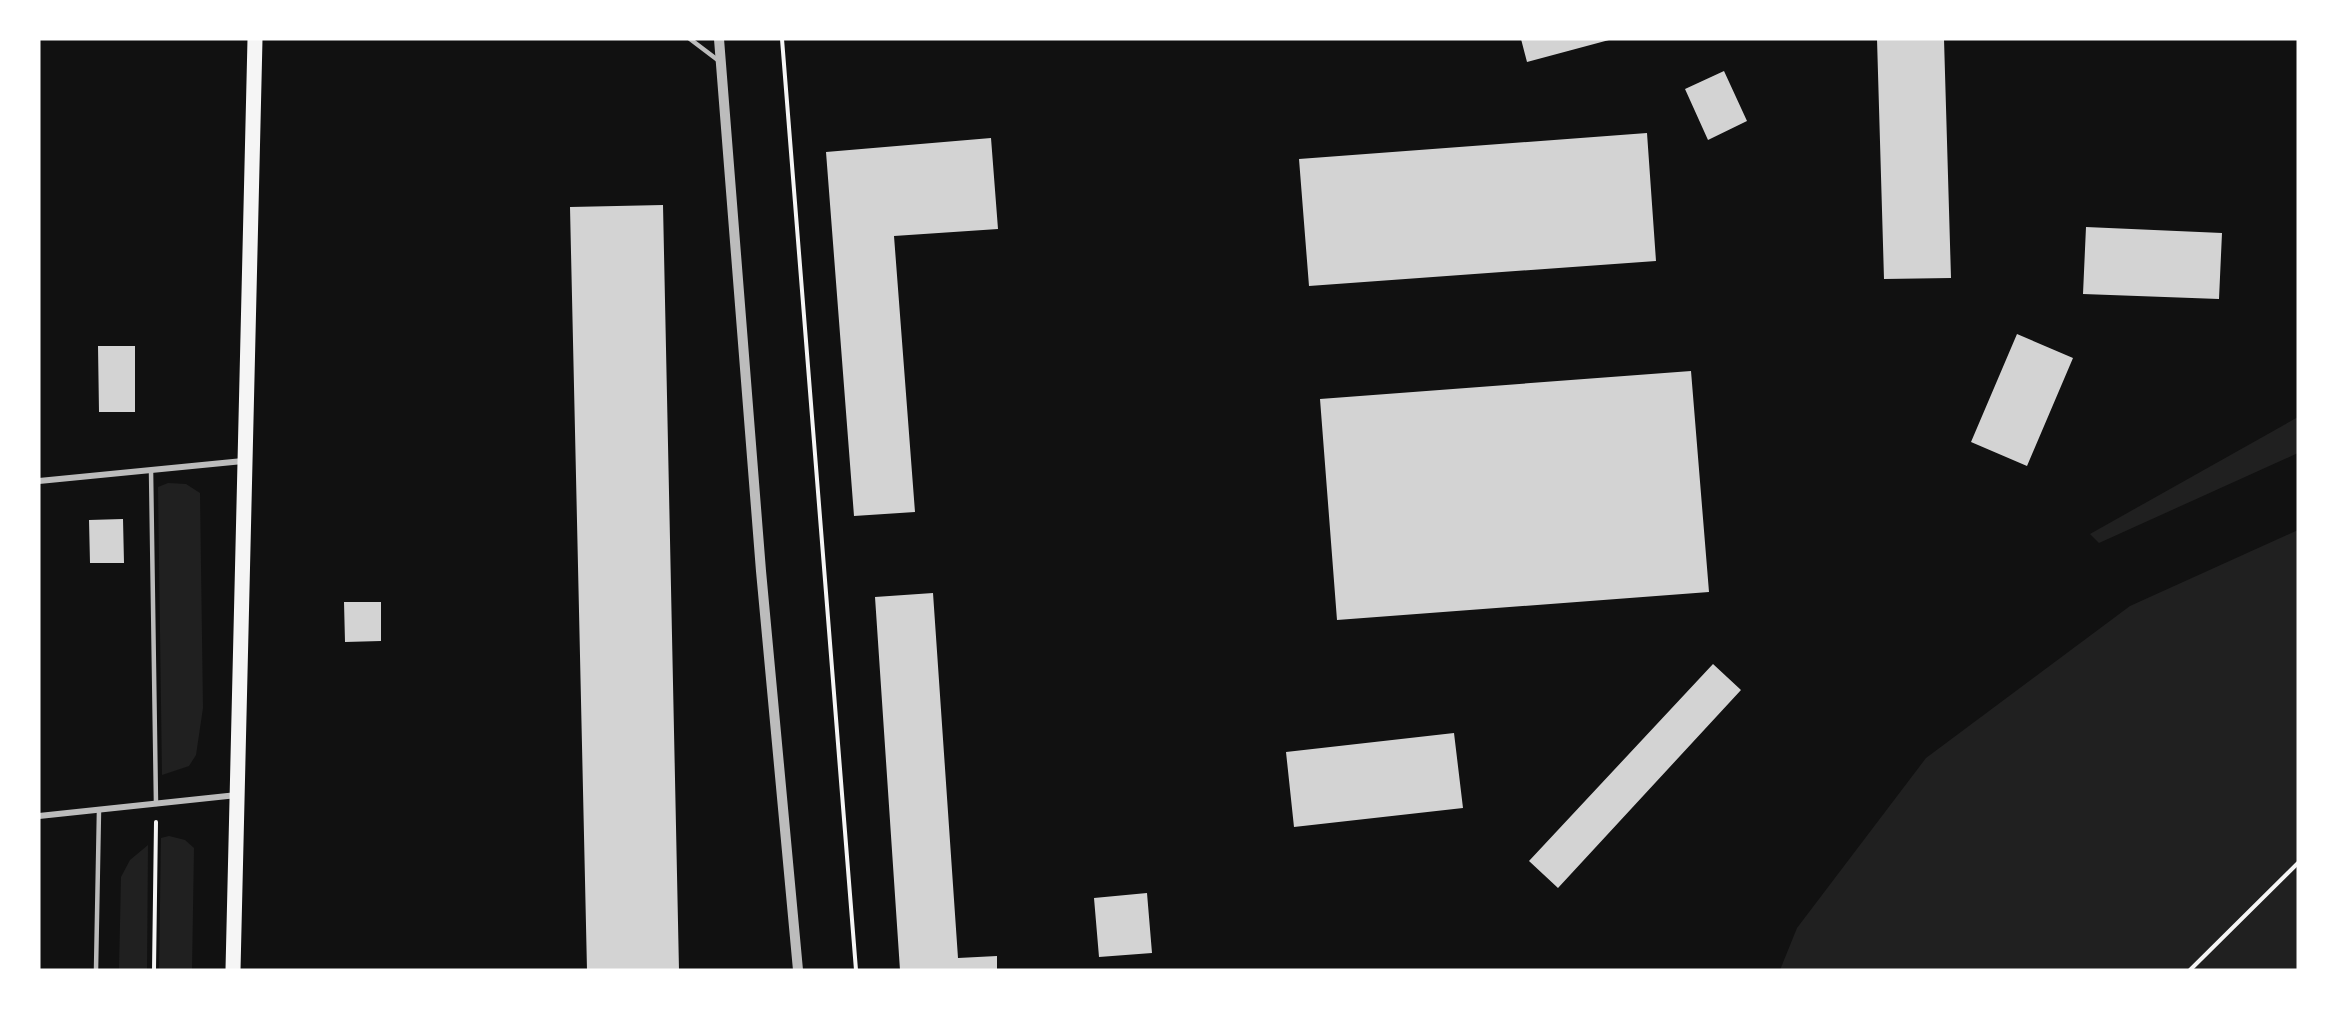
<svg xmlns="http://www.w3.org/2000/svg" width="2337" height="1009" font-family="'DM Sans',sans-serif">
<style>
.green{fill:#202020}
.building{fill:#d3d3d3}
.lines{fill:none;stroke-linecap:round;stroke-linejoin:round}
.path{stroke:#f5f5f5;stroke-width:4}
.service{stroke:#bcbcbc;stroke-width:4.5}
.minor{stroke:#bcbcbc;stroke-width:6}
.tertiary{stroke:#bcbcbc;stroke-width:10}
.primary{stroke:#f5f5f5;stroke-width:15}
</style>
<rect width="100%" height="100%" fill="#111"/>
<path class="green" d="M2298,417V453L2099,543L2090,534Z
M168,483L186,484L200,493L203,708L196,755L189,766L162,775L158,487Z
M2298,530V970H1780L1797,928L1926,758L2130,606Z
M169,836L185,840L194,848L192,970H159L161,838Z
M148,845L147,970H119L121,877L130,860Z"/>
<path class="building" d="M1521,39H1608L1609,40L1527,62Z
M1877,39H1944L1951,278L1884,279Z
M1724,71L1747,121L1708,140L1685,89Z
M1647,133L1656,261L1309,286L1299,159Z
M991,138L998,229L894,236L915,512L854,516L826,152Z
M663,205L679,970H587L570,207Z
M2086,227L2222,233L2219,299L2083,294Z
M2017,334L2073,358L2027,466L1971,442Z
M98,346H135V412H99Z
M1691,371L1709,592L1337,620L1320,399Z
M123,519L124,563H90L89,520Z
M933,593L958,958L997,956V970H900L875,597Z
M344,602H381V641L345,642Z
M1713,664L1741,690L1558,888L1529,861Z
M1454,733L1463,808L1294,827L1286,752Z
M1147,893L1152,953L1099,957L1094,898Z"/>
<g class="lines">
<path class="path" d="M782,39L856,970
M154,970L156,822
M2190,970L2298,863"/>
<path class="service" d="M690,39L719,61
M151,470L156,804
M96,970L99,810"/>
<path class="minor" d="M39,481L243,461
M39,816L237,795"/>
<path class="tertiary" d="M719,39L761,571L798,970"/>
<path class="primary" d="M233,970L255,39"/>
</g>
<rect width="2337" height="1009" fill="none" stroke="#ffffff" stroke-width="81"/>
</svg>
